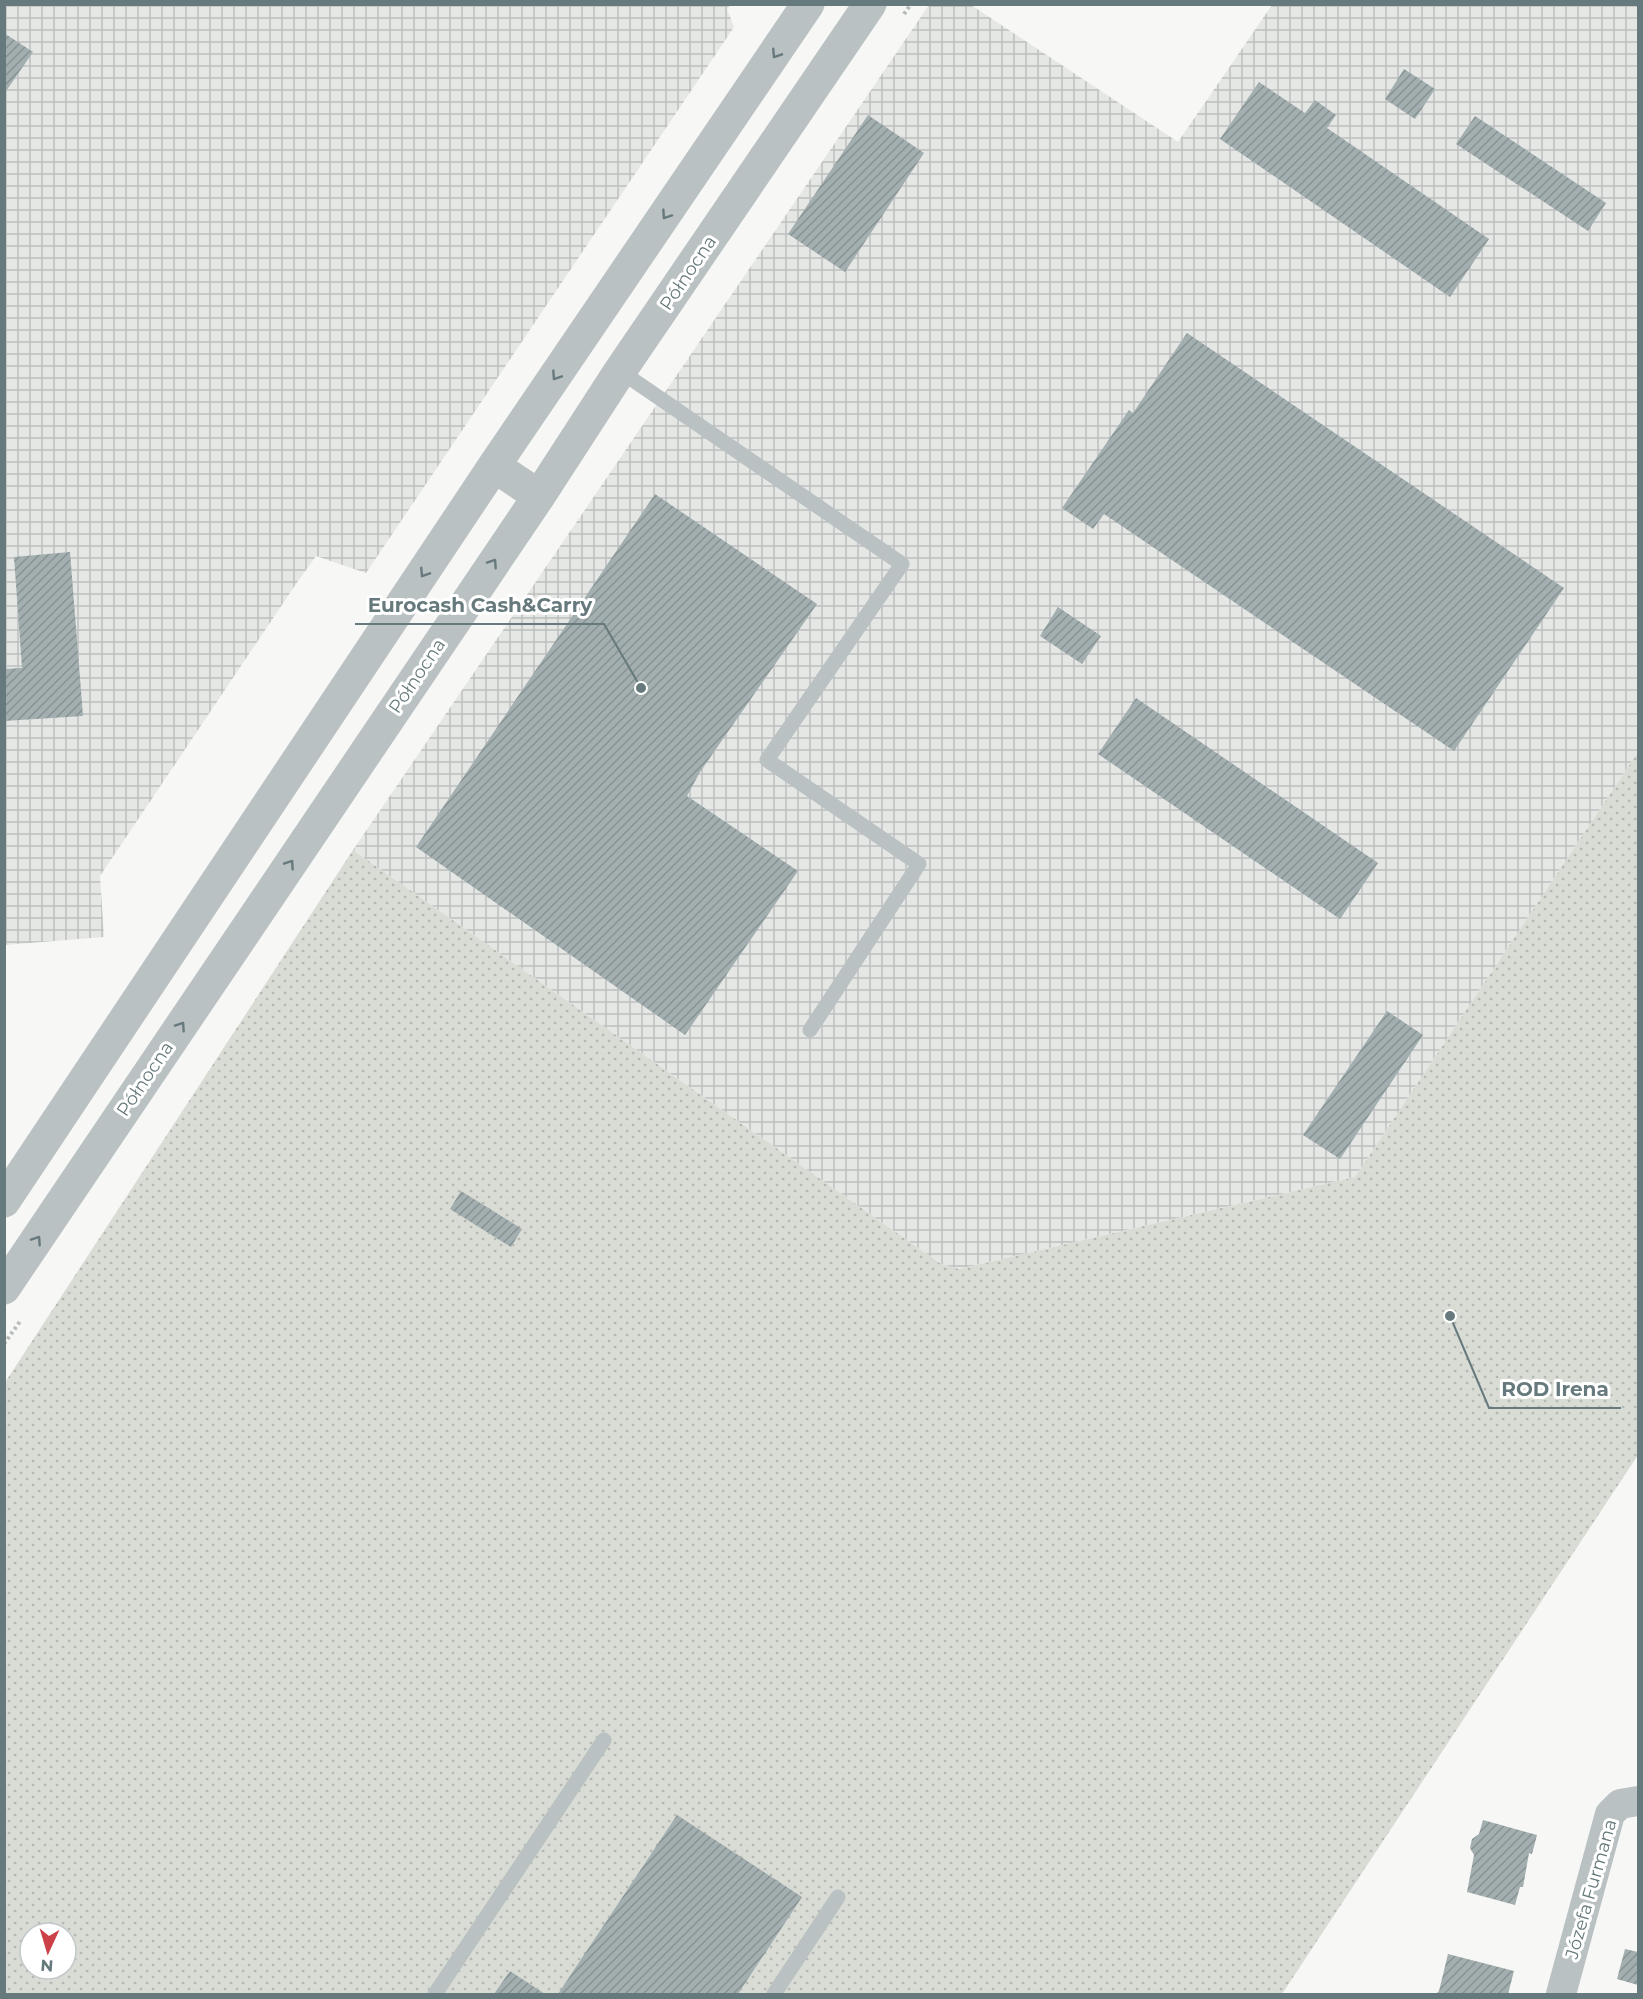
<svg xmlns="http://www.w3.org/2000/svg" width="1643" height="1999" font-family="Montserrat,sans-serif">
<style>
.industrial{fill:url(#industrial-grid)}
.green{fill:url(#green-dots);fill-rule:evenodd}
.building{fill:url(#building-hatch)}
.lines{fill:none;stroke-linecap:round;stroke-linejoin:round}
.path{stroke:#b7bcbc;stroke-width:4;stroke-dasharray:3 3;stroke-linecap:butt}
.service{stroke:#bac1c2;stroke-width:15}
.minor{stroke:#bac1c2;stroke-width:30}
.tertiary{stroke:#bac1c2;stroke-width:33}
.oneway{stroke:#66797c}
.labels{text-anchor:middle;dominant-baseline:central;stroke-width:6;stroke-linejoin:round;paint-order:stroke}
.street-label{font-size:18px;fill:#66797c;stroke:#fff}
.leader{fill:none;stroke:#66797c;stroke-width:2}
.callout-dot{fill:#66797c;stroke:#fff;stroke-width:2}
.callout-label{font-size:20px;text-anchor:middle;font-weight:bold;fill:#66797c;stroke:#fff;stroke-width:6;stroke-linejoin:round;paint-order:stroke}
</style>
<defs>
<pattern id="industrial-grid" width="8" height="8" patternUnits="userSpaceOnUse" patternTransform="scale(1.5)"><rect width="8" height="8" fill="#e5e7e5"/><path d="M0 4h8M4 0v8" fill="none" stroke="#bdc0bf"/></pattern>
<pattern id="green-dots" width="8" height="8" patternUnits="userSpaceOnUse" patternTransform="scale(1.5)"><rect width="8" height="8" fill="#d9dcd5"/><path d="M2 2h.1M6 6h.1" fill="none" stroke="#b4b7b2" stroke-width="1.8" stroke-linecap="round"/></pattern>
<pattern id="building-hatch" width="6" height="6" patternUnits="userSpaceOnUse" patternTransform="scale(1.5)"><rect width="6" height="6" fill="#a2aeaf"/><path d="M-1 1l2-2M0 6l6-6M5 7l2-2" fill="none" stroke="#889293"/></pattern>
</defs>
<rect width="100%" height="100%" fill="#f7f7f5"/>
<path class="industrial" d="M5,5H730L727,9L734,27L366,573L316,556L296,584L100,876L104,937L5,945Z
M929,5H971L1178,142L1272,5H1638V752L1355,1177L959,1269L941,1264L353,850Z"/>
<path class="green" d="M1638,752V1455L1282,1994H5L4,1384L353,850L941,1264L959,1269L1355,1177ZM30,1933H66V1969H30Z"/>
<path class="building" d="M4,33L33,52L4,94Z
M1404,69L1435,89L1415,119L1385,99Z
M1259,82L1305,113L1315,100L1336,115L1327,128L1489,239L1450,297L1220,139Z
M868,115L924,153L845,272L788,234Z
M1475,116L1606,203L1588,231L1456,144Z
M1187,333L1564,588L1454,751L1104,514L1093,529L1062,508L1129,410L1133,413Z
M655,494L817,604L700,772L687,796L798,871L685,1035L416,847Z
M70,552L83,716L4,721V669L22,668L14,557Z
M1058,607L1101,636L1082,664L1040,636Z
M1136,698L1378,863L1340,919L1098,754Z
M1387,1011L1423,1035L1340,1159L1303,1135Z
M461,1191L522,1229L511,1247L450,1209Z
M677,1815L802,1897L738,1994H558Z
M1483,1820L1537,1835L1532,1854L1529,1853L1523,1887H1520L1515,1905L1467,1892L1474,1855L1470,1848L1472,1839L1479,1834Z
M1625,1949L1638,1952V1985L1617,1979Z
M1448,1954L1514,1971L1508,1994H1436L1439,1991Z
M510,1971L545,1994H494Z"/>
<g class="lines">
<path class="path" d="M904,14L911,4
M4,1344L21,1320"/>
<path class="service" d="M620,371L902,564L767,760L919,864L810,1030
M435,1994L604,1740
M774,1994L838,1897"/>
<path class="minor" d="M1561,1994L1610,1814L1620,1804L1638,1801"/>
<path class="tertiary" d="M494,466L539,496
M4,1201L494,466L808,4
M4,1288L539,496L620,371L870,4"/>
</g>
<defs><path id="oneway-chevron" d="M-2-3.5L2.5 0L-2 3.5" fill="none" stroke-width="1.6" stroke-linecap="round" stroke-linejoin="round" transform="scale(1.5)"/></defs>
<g class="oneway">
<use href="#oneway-chevron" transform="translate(776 54) rotate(123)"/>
<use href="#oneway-chevron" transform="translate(666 215) rotate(124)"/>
<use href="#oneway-chevron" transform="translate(556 376) rotate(124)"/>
<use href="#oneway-chevron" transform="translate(493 563) rotate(-56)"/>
<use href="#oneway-chevron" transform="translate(424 573) rotate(123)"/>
<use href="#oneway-chevron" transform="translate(290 864) rotate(-56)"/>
<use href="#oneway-chevron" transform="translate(181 1026) rotate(-56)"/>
<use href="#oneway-chevron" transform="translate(37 1240) rotate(-56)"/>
</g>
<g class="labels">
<g class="street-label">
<text transform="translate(688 273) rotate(-56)">Północna</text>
<text transform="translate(417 676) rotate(-56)">Północna</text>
<text transform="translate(145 1079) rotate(-56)">Północna</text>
<text transform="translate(1591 1889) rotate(-74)">Józefa Furmana</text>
</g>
</g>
<path class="leader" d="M641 688L604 624H355M1450 1316L1489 1408H1621"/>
<g class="callout-dot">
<circle cx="641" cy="688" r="6"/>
<circle cx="1450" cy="1316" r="6"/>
</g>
<g class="callout-label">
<text x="480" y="612">Eurocash Cash&amp;Carry</text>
<text x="1555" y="1396">ROD Irena</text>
</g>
<rect width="1643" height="1999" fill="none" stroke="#66797c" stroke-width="12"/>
<g transform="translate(48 1951) rotate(184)"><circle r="28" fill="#ffffff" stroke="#c2c9cb" stroke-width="1.5"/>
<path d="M0-4.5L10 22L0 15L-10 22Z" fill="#cc4048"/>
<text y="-9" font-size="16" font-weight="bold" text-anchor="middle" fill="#66797c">N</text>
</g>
</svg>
